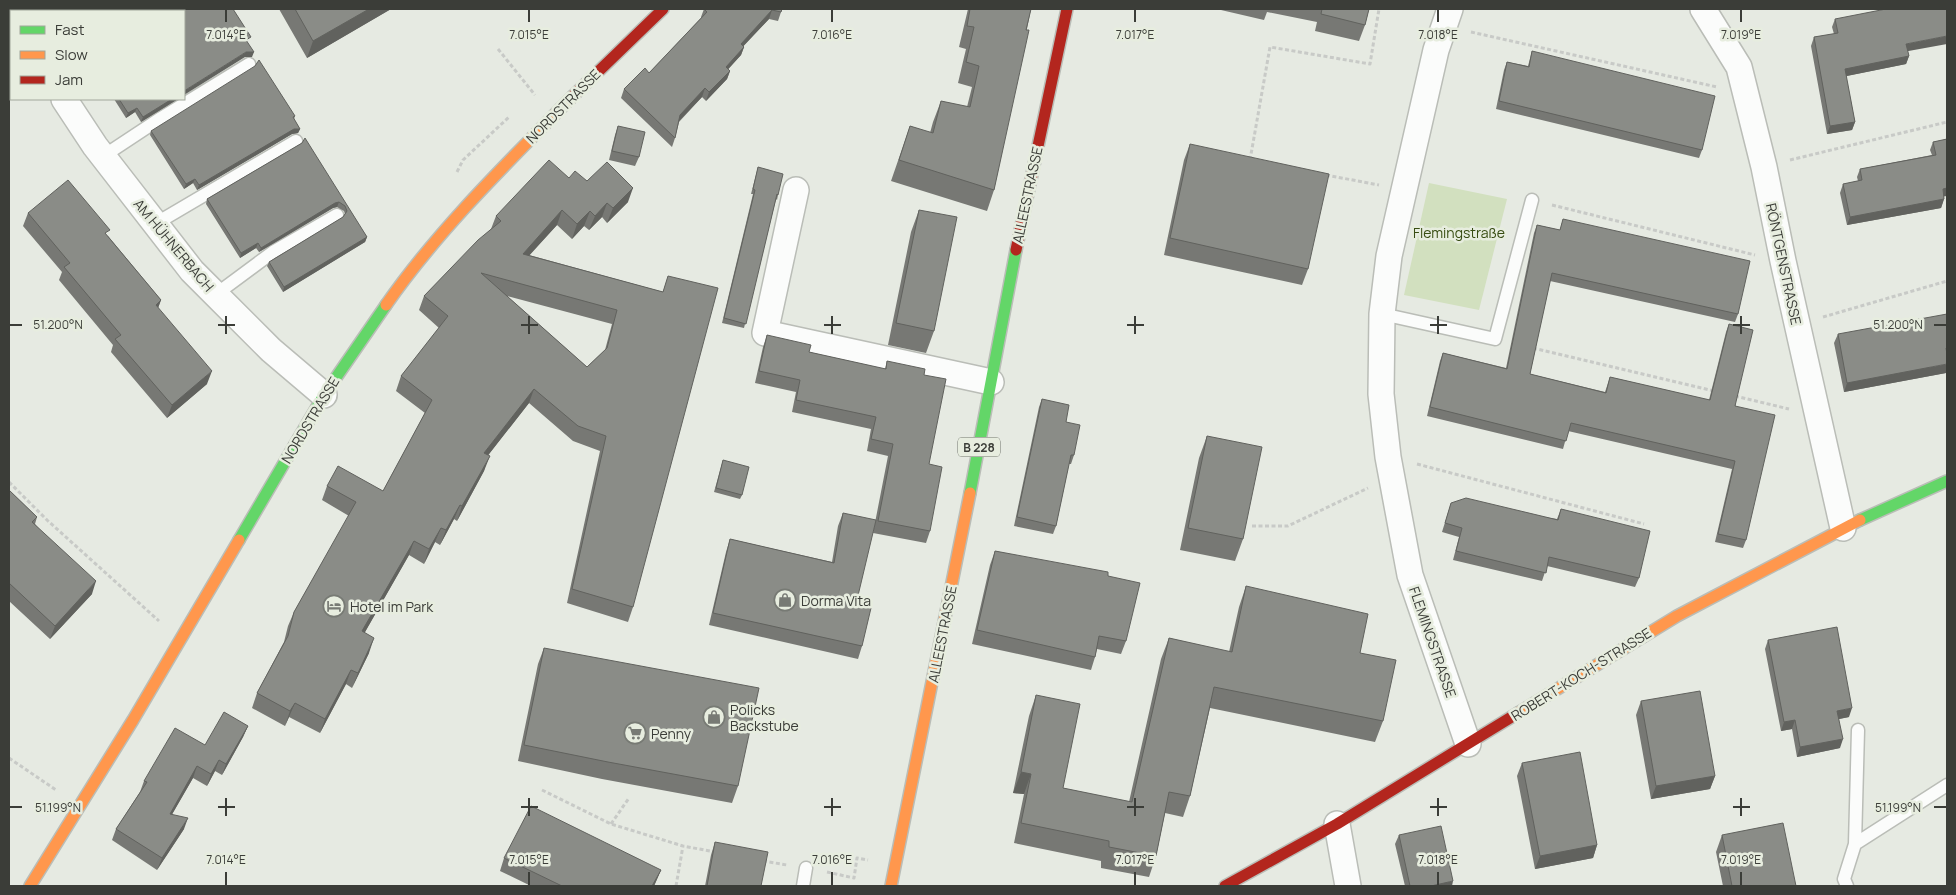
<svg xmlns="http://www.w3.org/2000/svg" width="1956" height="895" font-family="Manrope,sans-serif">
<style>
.green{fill:#d2e0bf}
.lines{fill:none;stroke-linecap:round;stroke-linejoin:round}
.lane-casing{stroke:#babdb7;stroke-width:15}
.street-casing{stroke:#babdb7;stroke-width:28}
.fast-casing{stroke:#babdb7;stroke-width:14}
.slow-casing{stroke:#babdb7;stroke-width:14}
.jam-casing{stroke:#babdb7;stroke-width:14}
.path{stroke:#c8cac7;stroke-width:3;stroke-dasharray:4 2.5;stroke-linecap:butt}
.lane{stroke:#fbfcfb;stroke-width:12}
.street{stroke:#fbfcfb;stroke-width:25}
.fast{stroke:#63d668;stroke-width:11}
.slow{stroke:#ff974d;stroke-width:11}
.jam{stroke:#b3261e;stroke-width:11}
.wall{fill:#777874;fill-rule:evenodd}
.shaded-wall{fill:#61625e}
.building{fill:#8a8c87;stroke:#61625e;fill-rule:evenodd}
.ticks{fill:none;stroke:#3b3d38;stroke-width:2}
.labels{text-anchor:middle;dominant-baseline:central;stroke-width:5;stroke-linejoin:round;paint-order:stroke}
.shield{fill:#e7eddf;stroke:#6f726a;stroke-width:1}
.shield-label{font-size:12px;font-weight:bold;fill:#3b3d38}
.street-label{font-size:14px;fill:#3b3d38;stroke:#e7eddf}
.park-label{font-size:14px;fill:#384d13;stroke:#e7eddf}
.poi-label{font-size:14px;fill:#3b3d38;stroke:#e7eddf;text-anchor:start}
.ticks-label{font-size:12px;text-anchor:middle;fill:#3b3d38;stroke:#e7eddf;stroke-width:5;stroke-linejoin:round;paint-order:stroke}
</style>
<rect width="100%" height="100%" fill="#e6eae2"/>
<path class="green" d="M1429,183L1507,199L1479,310L1404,295Z"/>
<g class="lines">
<g class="lane-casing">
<path id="lane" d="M168,11L173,9
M102,157L161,118L249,64
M155,224L296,141
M215,295L273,252L337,215
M1382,314L1495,339L1532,200
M1855,844L1858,730
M803,886L806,868
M1847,886L1844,879L1855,844L1947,785"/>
</g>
<g class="street-casing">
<path id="street" d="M1450,9L1436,50L1389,256L1382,314L1381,394L1388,457L1410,575L1468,744
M1703,9L1739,67L1764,167L1783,261L1843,528
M9,16L11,18L9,21
M64,99L95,146L192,271L271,350L324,395
M796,190L765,333L991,382
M1337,824L1348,886"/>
</g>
<g class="fast-casing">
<path id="fast" d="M970,493L1016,250
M1860,520L1947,481
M239,540L324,395L386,305"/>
</g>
<g class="slow-casing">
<path id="slow" d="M386,305C438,230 509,161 573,96
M1518,713L1677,616L1860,520
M30,886L133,720L239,540
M891,886L970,493"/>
</g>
<g class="jam-casing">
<path id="jam" d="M573,96L663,9
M1016,250L1067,9
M1225,886L1337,824L1518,713"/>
</g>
<path class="path" d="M1471,32L1717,87
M498,49L535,95
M1250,160L1270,47L1370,64L1379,9
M1790,160L1947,122
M457,172L463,160L509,117
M1326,175L1379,185
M1552,205L1755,255
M1823,317L1947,281
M1533,348L1714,391
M1735,396L1789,409
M1417,464L1644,524
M9,482L47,520L159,621
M1252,526H1288L1368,488
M9,758L56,790
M542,790L611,824L683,846L715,852
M611,824L629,798
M763,861L787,865
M827,872L854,878L857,858L868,860
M676,886L683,846"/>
<use href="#lane" class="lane"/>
<use href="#street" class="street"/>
<use href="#fast" class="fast"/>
<use href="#slow" class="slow"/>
<use href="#jam" class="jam"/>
</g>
<path class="wall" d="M120,9H163L164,11H121Z
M279,9H391L307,58Z
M704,9H782L778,21L769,19L743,46L744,47L741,55L728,69L730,71L727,79L706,101L702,97L679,122L675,138L672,147L621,98L624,89L649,73L701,18V17Z
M968,9H1031L994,190L987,211L891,181L910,126L930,133L933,122L941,101L967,107L972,87L958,83L966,49L959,47Z
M1221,9H1369L1365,25L1359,41L1315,31L1317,22L1267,12L1264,20L1221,10Z
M1835,19L1908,52L1909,56L1906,64L1846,76L1855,122L1852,130L1827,134L1811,46L1814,37L1834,34L1832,27Z
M1532,51L1702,150L1699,158L1496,109L1504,70L1507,62L1528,66Z
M114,99H178L141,122L135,112L126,118Z
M295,116L294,119L300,129L298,133L292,134L197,190L193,183L184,189L150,135L151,131Z
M618,126L639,157L635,166L609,160L615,135Z
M1947,139V196H1944V199L1941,208L1847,225L1840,193L1843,184L1858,181L1857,177L1860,169L1932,155L1930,150L1933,142Z
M302,143L367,237L365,242L283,292L267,266L269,262L343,217L345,214L344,211L337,207L333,208L259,252L256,248L240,258L206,204L207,199Z
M1190,144L1308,269L1302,285L1164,255L1184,160Z
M758,167L778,195L777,200L776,199L744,328L722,323L753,194H751Z
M569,178L587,181L628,202L607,223L602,217L589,230L584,226L572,239L557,225L529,255L663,292L668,276L633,607L628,622L567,603L600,451L573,441L529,403L488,455L484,471L457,521L454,519L440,545L435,542L424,564L409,555L365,632L369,653L352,688L346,684L320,733L289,717L285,726L252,708L257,693L284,642L288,626L294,612L349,516L322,500L327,486L383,491L425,413L396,391L401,376L439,328L419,310L424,296L491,229L496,216ZM507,296L612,324L605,350L587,367Z
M919,210L934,331L926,353L888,345L911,232Z
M28,213L108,236L161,300L158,308L207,384L167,418L111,352L113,345L59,280L62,272L23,226Z
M1563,219L1738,314L1735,322L1550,281L1530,374L1605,392L1610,377L1709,400L1726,332L1729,324L1746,540L1743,548L1715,542L1732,469L1568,431L1563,449L1427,416L1440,361L1443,353L1506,368L1534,233L1537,225L1560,230Z
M1838,334L1946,373L1844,392L1834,343Z
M767,335L809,352L885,369L887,361L924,375L929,464L930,531L926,543L873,533L888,456L867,451L871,429L792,412L796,392L755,383L763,347Z
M1042,399L1066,422L1074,455L1071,464H1069L1056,526L1053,534L1014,526L1039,407Z
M1207,436L1243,539L1235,561L1180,550L1199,458Z
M723,460L742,495L740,499L714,492Z
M9,490L37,517L35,524L92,594L50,639L9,601Z
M1451,503L1557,519L1561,509L1639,578L1635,587L1547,566L1542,581L1453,560L1459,537L1442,532Z
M843,513L862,646L858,659L709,625L726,552L730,539L832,562L838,526Z
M995,551L1108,576L1126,641L1121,654L1097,649L1095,657L1091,670L972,644L990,565Z
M1246,586L1360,653L1383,721L1375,742L1210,708L1190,796L1183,817L1165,813L1156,856L1149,877L1101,868V861L1014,843L1024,794L1013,793L1029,716L1036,695L1063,788L1129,802L1161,659L1169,638L1229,652L1239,607Z
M1768,640L1849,717L1839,719L1840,748L1797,757L1792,729L1781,731L1765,649Z
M544,648L738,786L732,803L602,779L518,761L538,664Z
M1641,701L1715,776L1710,789L1651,799L1636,715Z
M248,726L243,737L222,775L215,771L207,786L193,778L172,814L184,829L157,870L112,840L116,829L140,792L144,781L205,745Z
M1522,763L1597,845L1593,858L1535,869L1517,776Z
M1399,835L1452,886H1405L1395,844Z
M1722,835L1796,886H1723L1716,852Z
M715,842L761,886H705L711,855Z
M504,858L661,870L654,886H531L500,871Z"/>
<path class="shaded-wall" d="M369,9H391L307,58L313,41Z
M772,10L769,19L738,52L741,44Z
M1947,36V44L1903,52L1906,44Z
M744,47L741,55L723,75L726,67Z
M246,52H254L252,57H245L184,95V91Z
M1909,56L1906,64L1842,77L1845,69Z
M730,71L727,79L706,101L709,92Z
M705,88L702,97L677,123L680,115Z
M172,99H178L141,122L143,117Z
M137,108L135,112L126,118L128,113Z
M1855,122L1852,130L1827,134L1830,126Z
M294,129H300L298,133L292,134L197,190L199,185Z
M195,179L193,183L184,189L186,184Z
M633,188L628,202L607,223L613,208Z
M1947,188V196L1940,197L1943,189Z
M1944,199L1941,208L1847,225L1850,217Z
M339,202L337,207L333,208L259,252L261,248L335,203Z
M607,203L602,217L589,230L595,216Z
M562,210L557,225L518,268L523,254Z
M590,211L584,226L572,239L577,224Z
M367,237L365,242L283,292L284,287Z
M258,243L256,248L240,258L241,253Z
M161,300L156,313V305Z
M1947,364V369L1946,373L1844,392L1847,383Z
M212,371L207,384L167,418L172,405Z
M534,389L529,403L479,467L484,453Z
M490,456L484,471L457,521L462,506Z
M460,505L454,519L440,545L446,530Z
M441,528L435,542L424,564L429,549Z
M414,541L409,555L357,646L362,631Z
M96,581L92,594L50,639L55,626Z
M374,638L369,653L352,688L358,673Z
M351,670L346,684L320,733L325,719Z
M295,703L289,717L285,726L290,711Z
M1852,708L1849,717L1834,720L1837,711Z
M1795,720L1792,729L1781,731L1784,722Z
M248,726L243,737L222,775L226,764Z
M1843,739L1840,748L1797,757L1800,747Z
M219,760L215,771L207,786L211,774Z
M197,766L193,778L166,825L170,814Z
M1021,772L1031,774L1024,794L1013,793Z
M1715,776L1710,789L1651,799L1656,786Z
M188,818L184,829L157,870L162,858Z
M1597,845L1593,858L1535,869L1540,856Z
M661,870L654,886H652Z
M1453,881L1452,886H1431Z"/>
<path class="building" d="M124,9H163L164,11H126Z
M181,9H233L251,37L246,40L254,52H246L184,91V11H178Z
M295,9H369L313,41Z
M704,9H782L781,12L772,10L741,44L744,47L726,67L730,71L709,92L705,88L680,115L675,138L624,89L645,68L649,73L668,53L707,12Z
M970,9H1031L1026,30H1029L994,190L899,160L910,126L933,133L941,101L970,107L979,66L966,62L974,27L967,26Z
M1322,9H1369L1365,25L1321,14Z
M1886,9H1947V36L1906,44L1909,56L1845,69L1855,122L1830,126L1814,37L1838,33L1835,19Z
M1532,51L1715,96L1702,150L1499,101L1507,62L1529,67Z
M259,60L295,116L293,117L300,129H294L199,185L195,179L186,184L151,131L255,66Z
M119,99H172L143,117L137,108L128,113Z
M618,126L645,132L639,157L612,151Z
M305,138L367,237L284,287L269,262L343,217L347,211L345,206L339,202L335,203L261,248L258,243L241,253L207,199L302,143Z
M1947,139V188L1943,189L1944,199L1850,217L1843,184L1862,180L1860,169L1936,155L1933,142Z
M1190,144L1329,174L1308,269L1170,238Z
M549,160L569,178L575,171L587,181L607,162L633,188L613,208L607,203L595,216L590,211L577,224L562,210L523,254L663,292L668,276L718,288L633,607L572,589L606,436L578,426L534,389L484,453L490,456L462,506L460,505L446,530L441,528L429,549L414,541L362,631L374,638L358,673L351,670L325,719L295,703L290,711L257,693L288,636L294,612L356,502L327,486L338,466L383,491L432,400L401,376L448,316L424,296L478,240L501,221L496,216ZM481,273L617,310L607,348L587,367Z
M758,167L783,174L778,195L777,194L746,324L724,318L755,190L753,189Z
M68,180L110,230L105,233L161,300L156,305L212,371L172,405L115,339L121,335L64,267L70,263L28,213Z
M919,210L957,217L934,331L896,323Z
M1563,219L1750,261L1738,314L1552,273L1530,374L1606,393L1610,377L1710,400L1729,324L1753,330L1735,406L1775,415L1746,540L1718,534L1735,461L1571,423L1566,441L1430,407L1443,353L1507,369L1537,225L1560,230Z
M1947,314V348H1946L1947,354V364L1847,383L1838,334Z
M767,335L811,345L809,352L886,369L887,361L925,369L924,375L946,379L929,464L942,467L930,531L878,521L893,444L871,439L876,417L796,400L800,380L759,371Z
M1042,399L1069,405L1066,422L1080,425L1074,455H1071L1056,526L1017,517Z
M1207,436L1262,447L1243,539L1188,528Z
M723,460L749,467L742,495L716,488Z
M9,490L37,517L32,522L96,581L55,626L9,583Z
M1466,498L1558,520L1561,509L1650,531L1639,578L1549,557L1546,573L1456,551L1462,528L1445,523L1451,503Z
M843,513L876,520L856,604L871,608L862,646L713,613L730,539L834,563Z
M995,551L1108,572V576L1140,583L1126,641L1099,636L1095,657L977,630Z
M1246,586L1368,614L1360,653L1396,660L1383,721L1214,687L1190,796L1169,792L1156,856L1109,847V841L1021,823L1031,774L1021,772L1036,695L1080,704L1063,788L1132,802L1169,638L1232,652Z
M1837,627L1852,708L1837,711L1843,739L1800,747L1795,720L1784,722L1768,640Z
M544,648L759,688L738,786L608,762L524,745Z
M1700,691L1715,776L1656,786L1641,701Z
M224,712L248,726L226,764L219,760L211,774L197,766L170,814L188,818L162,858L116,829L147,782L144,781L175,728L205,745Z
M1580,752L1597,845L1540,856L1522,763Z
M531,806L661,870L652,886H562L504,858Z
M1783,823L1796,886H1732L1722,835Z
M1441,826L1453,881L1431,886H1410L1399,835Z
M715,842L768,852L761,886H707Z"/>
<path class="ticks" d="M226,10V22M529,10V22M832,10V22M1135,10V22M1438,10V22M1741,10V22M226,316V334M529,316V334M832,316V334M1135,316V334M1438,316V334M1741,316V334M10,325H22M218,325H235M521,325H538M824,325H841M1127,325H1144M1430,325H1447M1733,325H1750M1934,325H1946M226,798V816M529,798V816M832,798V816M1135,798V816M1438,798V816M1741,798V816M10,807H22M218,807H235M521,807H538M824,807H841M1127,807H1144M1430,807H1447M1733,807H1750M1934,807H1946M226,872V885M529,872V885M832,872V885M1135,872V885M1438,872V885M1741,872V885"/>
<defs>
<g id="shop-ring" transform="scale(1.125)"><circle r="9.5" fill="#e7eddf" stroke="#777a74" stroke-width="1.5"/><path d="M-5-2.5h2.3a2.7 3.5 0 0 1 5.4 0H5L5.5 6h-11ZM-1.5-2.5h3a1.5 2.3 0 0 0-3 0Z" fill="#777a74"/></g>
<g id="hotel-ring" transform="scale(1.125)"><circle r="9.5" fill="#e7eddf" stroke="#777a74" stroke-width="1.5"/><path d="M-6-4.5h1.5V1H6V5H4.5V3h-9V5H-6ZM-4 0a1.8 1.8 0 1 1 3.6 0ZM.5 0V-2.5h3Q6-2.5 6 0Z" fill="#777a74"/></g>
<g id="supermarket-ring" transform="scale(1.125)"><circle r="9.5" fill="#e7eddf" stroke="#777a74" stroke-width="1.5"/><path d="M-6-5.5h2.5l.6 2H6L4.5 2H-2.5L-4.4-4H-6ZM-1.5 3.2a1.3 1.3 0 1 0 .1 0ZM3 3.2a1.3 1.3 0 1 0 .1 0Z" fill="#777a74"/></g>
</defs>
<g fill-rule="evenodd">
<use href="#shop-ring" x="785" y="600"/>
<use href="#hotel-ring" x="334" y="606"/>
<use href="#shop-ring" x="714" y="717"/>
<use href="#supermarket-ring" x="635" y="733"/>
</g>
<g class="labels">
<rect class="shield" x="958" y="437.5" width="42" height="19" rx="4"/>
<g class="shield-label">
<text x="979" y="447">B 228</text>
</g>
<g class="street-label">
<text transform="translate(563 106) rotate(-45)">NORDSTRASSE</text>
<text transform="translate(1027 195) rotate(-78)">ALLEESTRASSE</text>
<text transform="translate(174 245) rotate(50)">AM HÜHNERBACH</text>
<text transform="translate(1784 264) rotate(78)">RÖNTGENSTRASSE</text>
<text transform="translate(310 420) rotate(-59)">NORDSTRASSE</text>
<text transform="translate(942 634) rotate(-79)">ALLEESTRASSE</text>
<text transform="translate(1433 642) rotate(71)">FLEMINGSTRASSE</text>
<text transform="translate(1581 674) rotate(-32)">ROBERT-KOCH-STRASSE</text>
</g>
<g class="park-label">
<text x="1459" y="232">Flemingstraße</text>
</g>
<g class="poi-label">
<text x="801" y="600">Dorma Vita</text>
<text x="350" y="606">Hotel im Park</text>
<text x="730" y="709">Policks<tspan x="730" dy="16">Backstube</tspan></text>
<text x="651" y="733">Penny</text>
</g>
</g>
<g class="ticks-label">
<text x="226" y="39">7.014°E</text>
<text x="529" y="39">7.015°E</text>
<text x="832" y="39">7.016°E</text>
<text x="1135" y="39">7.017°E</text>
<text x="1438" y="39">7.018°E</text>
<text x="1741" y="39">7.019°E</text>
<text x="58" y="329">51.200°N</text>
<text x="1898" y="329">51.200°N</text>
<text x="58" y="812">51.199°N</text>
<text x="1898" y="812">51.199°N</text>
<text x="226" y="864">7.014°E</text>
<text x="529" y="864">7.015°E</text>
<text x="832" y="864">7.016°E</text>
<text x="1135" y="864">7.017°E</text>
<text x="1438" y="864">7.018°E</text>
<text x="1741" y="864">7.019°E</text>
</g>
<rect width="1956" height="895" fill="none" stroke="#3b3d38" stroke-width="20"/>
<rect x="10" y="10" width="175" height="90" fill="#e7eddf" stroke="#a2a79c"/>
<rect x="20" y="26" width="25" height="8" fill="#63d668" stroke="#a2a79c"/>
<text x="55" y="35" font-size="15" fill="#3b3d38">Fast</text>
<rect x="20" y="51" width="25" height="8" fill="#ff974d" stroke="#a2a79c"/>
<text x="55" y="60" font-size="15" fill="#3b3d38">Slow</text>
<rect x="20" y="76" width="25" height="8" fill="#b3261e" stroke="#a2a79c"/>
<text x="55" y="85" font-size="15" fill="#3b3d38">Jam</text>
</svg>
